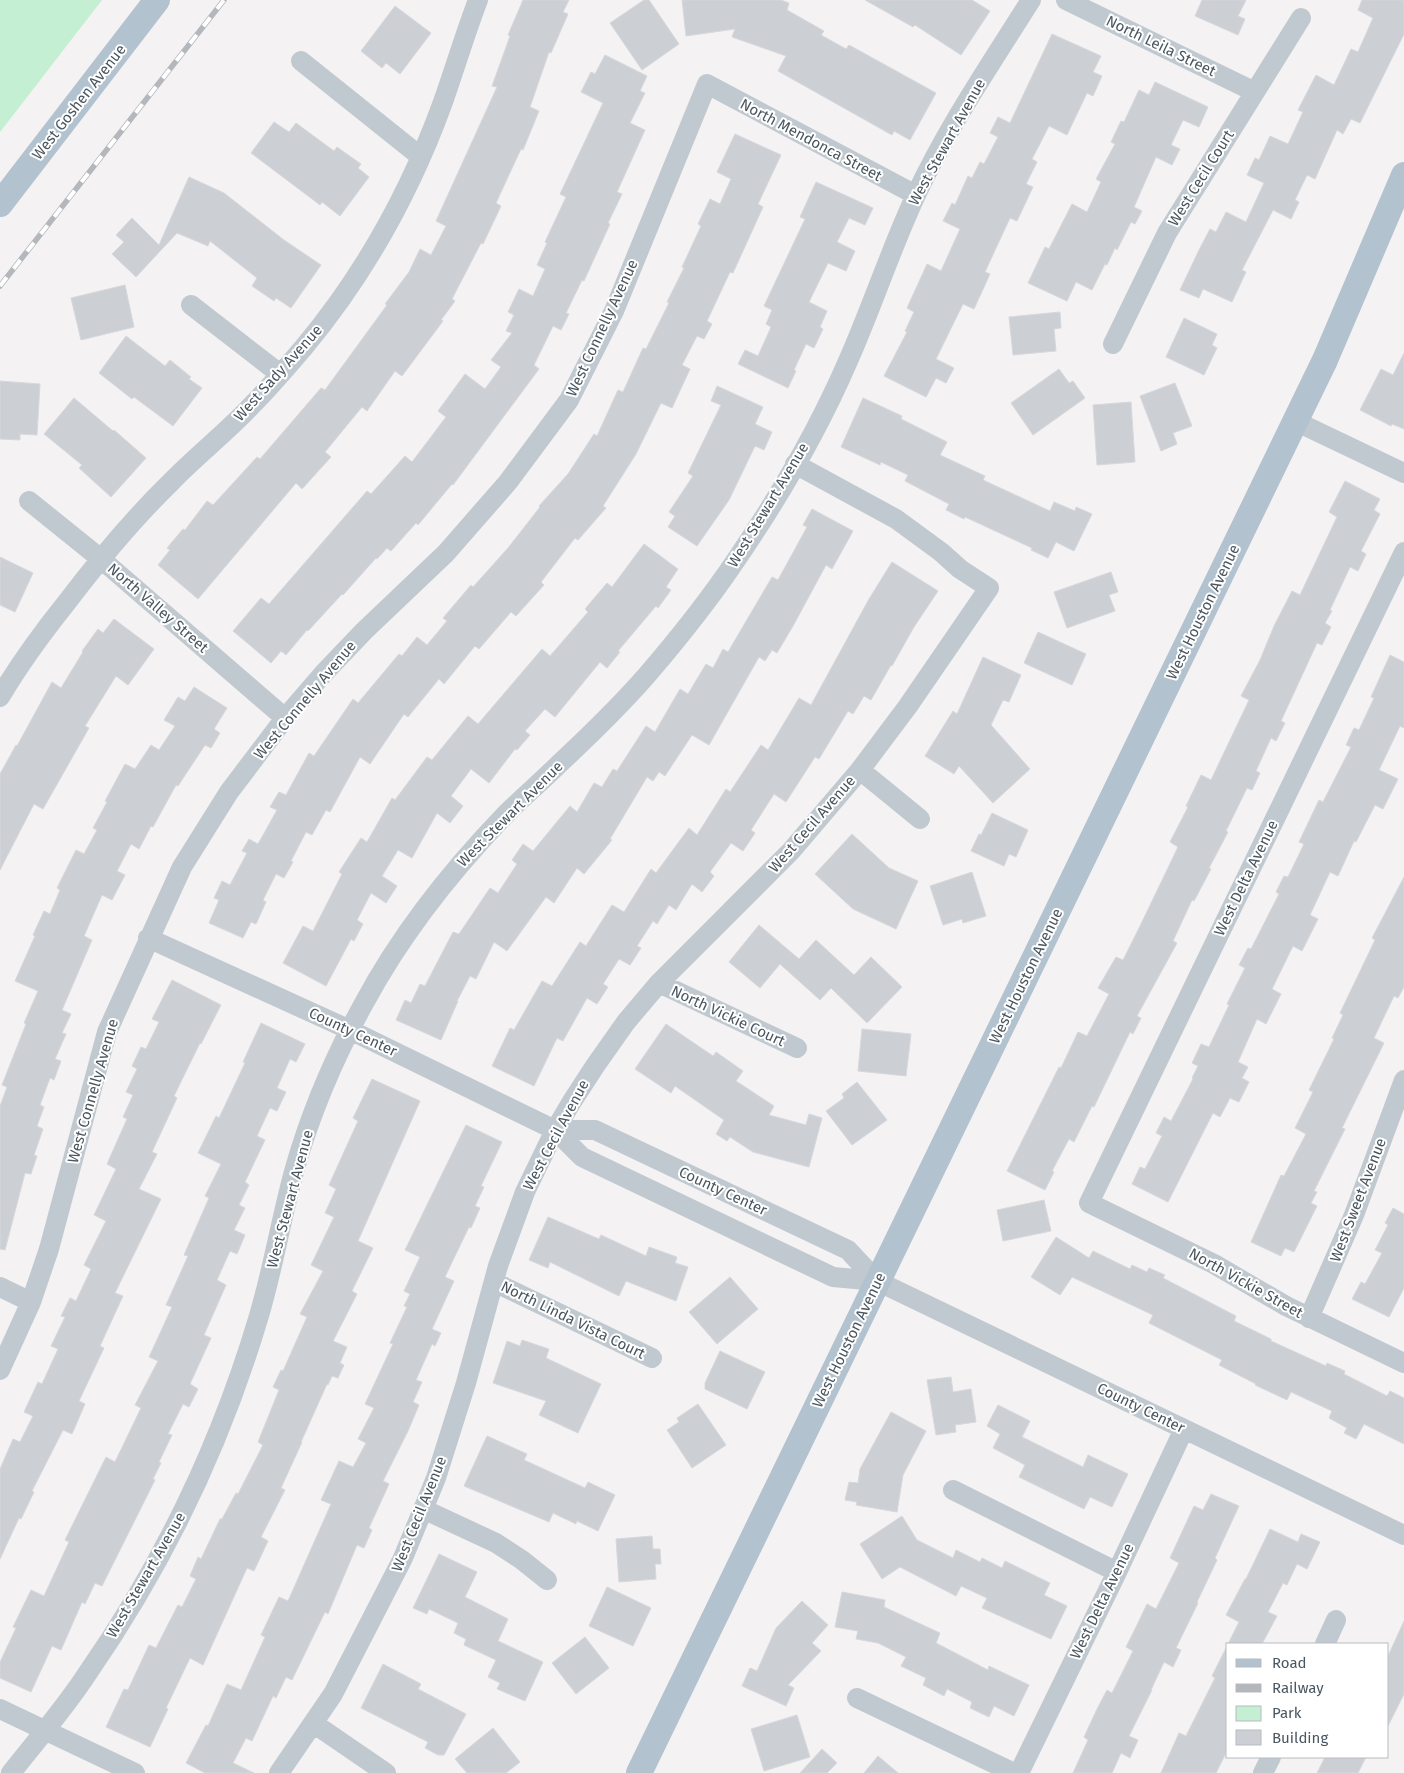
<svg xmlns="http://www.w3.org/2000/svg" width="1404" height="1773" font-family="'Fira Sans',sans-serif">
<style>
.green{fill:#c4efd3}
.building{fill:#cccfd4;stroke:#d6d8dd}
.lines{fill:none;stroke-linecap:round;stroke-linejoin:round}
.minor{stroke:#c1c9d0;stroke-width:20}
.major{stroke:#b3c2cf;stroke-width:26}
.rail-casing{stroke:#b4b7bc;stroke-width:5.5}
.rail{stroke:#fff;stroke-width:4;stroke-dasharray:11;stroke-linecap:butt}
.labels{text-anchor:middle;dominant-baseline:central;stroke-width:4;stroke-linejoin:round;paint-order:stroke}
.street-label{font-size:15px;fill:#4a565f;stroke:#fff}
</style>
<rect width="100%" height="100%" fill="#f4f2f2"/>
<path class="green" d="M0,0H102L0,132Z"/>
<path class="building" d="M523,0H569L563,12L568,14L551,53L549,52L530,107L539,111L523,150L521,149L496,203L501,206L483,244L481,243L452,299L455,301L441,320L443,321L402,376L395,371L367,411L362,407L325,452L331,457L302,489L296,483L198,599L158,565L170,550L167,548L183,529L185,530L207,501L213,505L257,457L260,459L321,388L325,390L387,305L385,304L409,272L420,249L431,255L446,226L436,221L497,87L492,86L510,36L508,35Z
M644,0H649L679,44L642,70L610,23Z
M682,0H781L789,3L787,10L824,31L821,35L846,49L849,45L936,93L910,140L894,131L892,135L778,71L786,56L732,37L735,29L686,36Z
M865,0H972L990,11L961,55L915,25L913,27Z
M1202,0H1246L1238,16L1245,19L1238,35L1195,16Z
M1362,0H1404V34L1360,123L1351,119L1343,134L1337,130L1315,179L1307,175L1295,200L1299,202L1291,219L1273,210L1242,270L1246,272L1232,302L1203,289L1199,298L1180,290L1199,250L1210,229L1216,232L1226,212L1246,222L1264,183L1247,175L1255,158L1259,160L1270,136L1288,144L1303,112L1298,110L1316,75L1334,85L1351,49L1358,52L1373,18L1358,10Z
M395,6L431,33L400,74L386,63L382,68L361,51Z
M1052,34L1101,56L1093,72L1102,76L1093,96L1087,93L1067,135L1049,126L1032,159L1037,162L1026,184L1033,187L1017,221L1010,218L985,272L990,274L974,309L963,304L936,359L954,368L946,383L936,378L926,397L884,376L907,332L905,331L914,312L907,308L927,264L941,271L960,229L943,221L952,203L955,205L968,176L972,178L980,162L984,164L998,137L990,133L998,117L1010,123Z
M605,55L647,76L640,91L645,93L630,123L645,130L617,192L622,194L608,223L610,224L584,281L582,280L566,313L569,314L561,330L553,326L534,365L539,369L453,485L452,484L418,525L416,523L391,551L387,548L377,559L376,558L343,595L342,594L308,631L307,630L286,655L281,651L271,663L233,631L261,598L269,604L367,491L371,494L405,456L412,462L446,417L438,411L465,374L485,389L501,367L491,360L512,333L506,331L514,315L508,312L519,289L533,296L545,269L537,265L547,243L545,242L566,197L560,194L603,103L581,92L591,72L595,74Z
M1155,82L1208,107L1199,127L1183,120L1171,145L1180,149L1172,165L1156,157L1134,207L1142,211L1135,224L1131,222L1117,250L1115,248L1107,265L1105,264L1092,290L1076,282L1067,301L1028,283L1045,247L1049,249L1072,204L1087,212L1101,182L1096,179L1115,144L1111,142L1121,121L1124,122L1139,90L1149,95Z
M274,122L289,132L296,123L334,151L337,147L361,164L358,168L369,177L340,216L322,202L320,205L251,153Z
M735,134L781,155L758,204L763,207L733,273L730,272L707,321L712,324L704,339L697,336L682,365L690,369L672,408L661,403L636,454L603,506L606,508L578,540L575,538L541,582L544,585L516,616L511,612L479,649L475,646L444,684L439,679L408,717L404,714L370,764L360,757L330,812L326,810L312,835L306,832L291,861L293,862L284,878L276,874L263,900L266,902L256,924L251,922L243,938L209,923L219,900L214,898L222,881L230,885L247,853L242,851L249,839L258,844L277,810L270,807L279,792L286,795L309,753L314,756L353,699L358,703L399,654L402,656L417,637L427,645L447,621L443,618L471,585L473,587L508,548L540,507L539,506L568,474L594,434L597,436L618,390L623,392L643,348L646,349L669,303L667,302L684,268L682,267L701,226L698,224L710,199L720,204L731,179L717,172Z
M189,177L224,193L284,240L321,265L291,308L276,298L274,301L252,286L257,278L210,241L208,246L177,233L136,277L112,254L124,242L116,235L132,218L159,245Z
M816,182L873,208L865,225L849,218L837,242L855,251L846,271L828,263L809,302L827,311L820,327L823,329L814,348L806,344L794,370L796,371L788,388L738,364L745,350L758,356L771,327L766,324L772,310L764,306L805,219L800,217Z
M125,285L134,327L81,340L71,298Z
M1060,312L1061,328L1054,329L1056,351L1013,355L1009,317Z
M1184,318L1217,334L1212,345L1217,348L1204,375L1166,357Z
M126,336L165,366L170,360L191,377L189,379L202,388L173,426L134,397L132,399L99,373Z
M1404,353V429L1392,424L1391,426L1360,410L1381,369L1393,375Z
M1059,369L1069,383L1073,381L1085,398L1033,435L1011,403Z
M0,381L40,384L37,435L20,434V440L0,439Z
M1175,383L1192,426L1173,433L1177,444L1161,451L1140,396Z
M717,386L763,407L755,424L772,432L764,450L755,446L729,500L697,546L668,527L675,516L669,512L693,476L688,473L721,405L711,401Z
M74,398L113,431L114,430L146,458L111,497L79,468L82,465L44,434Z
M863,398L902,416L901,419L947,442L940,455L985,476L983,480L1050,511L1054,502L1075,511L1076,507L1092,514L1074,551L1056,542L1048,558L1031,550L1032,548L965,517L964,519L946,510L949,504L905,481L908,475L881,462L880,465L841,447Z
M1131,402L1135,462L1097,465L1093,405Z
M1345,481L1380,499L1374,510L1380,514L1361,551L1366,554L1358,571L1350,567L1330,610L1332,611L1325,623L1331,627L1322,645L1317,643L1281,721L1285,723L1276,741L1271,738L1256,771L1260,773L1252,790L1247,788L1226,831L1228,832L1209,868L1211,869L1194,901L1192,900L1173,941L1177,943L1137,1016L1141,1018L1133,1034L1130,1032L1094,1107L1092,1106L1074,1142L1069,1139L1052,1171L1054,1172L1045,1190L1007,1171L1059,1067L1061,1068L1078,1032L1087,1036L1109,994L1098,988L1116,957L1123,960L1140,926L1178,847L1170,842L1188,807L1186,806L1201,775L1211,780L1249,700L1241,696L1260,660L1274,626L1292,591L1300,595L1337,517L1329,512Z
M812,509L853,531L832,569L826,565L793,626L777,653L772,650L765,661L759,657L709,745L692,735L665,776L659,772L653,781L647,777L610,839L612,840L584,874L577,868L554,903L546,897L507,951L494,942L476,979L470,976L457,1001H458L441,1040L396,1020L405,1000L411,1003L420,984L425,986L453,932L459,934L490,888L498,893L517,864L512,860L523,844L533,851L570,806L577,812L594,783L602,787L613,769L617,771L646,726L655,732L680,689L688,694L706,664L713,668L723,649L728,652L772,577L778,580L807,527L803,525Z
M644,544L678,569L666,587L671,590L658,608L656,606L618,651L620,652L607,668L600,662L555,717L545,709L525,731L530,735L517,750L515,749L489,783L471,769L451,796L463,806L450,823L437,813L412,858L398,850L382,876L397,886L386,903L371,893L357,920L363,924L354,941L351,939L326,986L283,963L303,926L313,931L342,874L339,872L361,838L367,842L392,798L395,800L427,757L432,760L468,716L478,724L542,649L550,656L588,612L585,609L607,583L612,587Z
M0,557L33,573L15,612L0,605Z
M892,562L938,591L914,627L892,666L891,665L871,700L864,696L853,714L848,711L819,759L815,757L786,802L774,794L751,830L755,833L743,851L731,843L710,872L714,876L702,892L692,884L676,910L669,905L657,924L653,921L637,946L641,948L630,965L619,959L603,984L608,987L597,1004L587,998L563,1041L557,1038L534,1086L492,1066L510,1028L514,1030L542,981L552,986L580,942L586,946L612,905L624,912L651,869L656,873L689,828L697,835L726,789L730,792L761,745L768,750L799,698L811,705L869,599Z
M1111,572L1118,592L1109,595L1115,611L1067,628L1054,592Z
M114,619L154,649L128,685L116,676L85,726L89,728L43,809L34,804L0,870V774L16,745L17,746L52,682L61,688L83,652L82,651L98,629L103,633Z
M1038,632L1086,654L1072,685L1024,663Z
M1390,655L1404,662V728L1400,726L1379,770L1398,779L1383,809L1375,805L1356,842L1354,841L1338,876L1330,872L1310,915L1318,919L1302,951L1293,946L1272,989L1281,994L1266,1024L1257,1019L1238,1062L1248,1067L1242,1078L1249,1082L1239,1102L1230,1098L1220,1117L1213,1113L1168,1202L1132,1184L1140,1167L1145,1169L1162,1136L1156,1133L1164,1117L1171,1121L1193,1079L1192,1078L1198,1066L1192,1063L1201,1044L1209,1047L1229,1005L1227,1004L1245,968L1239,965L1248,948L1251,949L1279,894L1276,892L1284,876L1288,877L1304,844L1299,842L1319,800L1323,802L1351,747L1346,745L1354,728L1359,730L1374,698L1371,697Z
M983,657L1021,675L1009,702L1003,700L991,725L1030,769L993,803L959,766L954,774L925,756L953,711L957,714Z
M194,687L227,708L214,729L220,733L211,748L205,745L178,786L176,785L153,827L151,826L139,849L131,844L117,871L125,875L112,900L102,895L84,936L92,940L62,1010L71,1014L62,1033L66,1034L55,1059L61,1061L54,1080L50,1078L40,1105L44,1107L37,1126L43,1129L34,1155L37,1156L31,1174L25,1173L5,1250L0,1249V1106L7,1087L2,1085L26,1024L24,1023L38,991L15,981L35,936L33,935L44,911L50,914L60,890L57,888L76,850L84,854L97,830L93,828L107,802L105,801L125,764L135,769L151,745L159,750L175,726L164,720L178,697L185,701Z
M992,813L1028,830L1016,857L1009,854L1004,866L971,851L979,834L981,835Z
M852,834L889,868L918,881L896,929L853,909L815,874Z
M972,872L986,916L963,923L962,919L943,925L930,886Z
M1404,877V987L1398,998L1394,996L1374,1038L1384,1043L1342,1128L1345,1129L1314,1191L1317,1192L1311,1203L1317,1206L1294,1252L1285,1248L1281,1256L1251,1242L1281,1175L1284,1176L1306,1134L1295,1128L1313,1092L1309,1090L1334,1039L1332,1038L1343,1015L1340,1013L1375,940L1372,938Z
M759,925L799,959L816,940L854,975L871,957L902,987L867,1023L831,988L820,1000L780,964L760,988L729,962Z
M172,980L221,1005L201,1044L200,1043L174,1096L177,1098L152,1152L157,1154L139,1189L161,1199L115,1293L123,1296L100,1346L104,1348L79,1401L85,1404L72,1434L63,1430L32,1491L34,1492L21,1519L19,1518L0,1559V1469L13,1439L20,1442L33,1416L24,1412L38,1382L42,1384L58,1349L51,1346L65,1317L61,1316L70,1298L76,1301L91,1269L84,1265L106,1221L94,1215L116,1169L107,1164L127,1119L123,1117L133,1095L126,1092L137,1069L132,1066L141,1047L146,1049L159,1022L152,1019Z
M261,1023L305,1044L296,1062L290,1059L277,1088L286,1092L277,1111L270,1108L257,1136L265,1140L245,1182L249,1185L239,1205L245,1208L234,1230L245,1235L237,1254L230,1251L217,1280L226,1285L204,1335L211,1338L190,1384L198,1389L189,1407L183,1404L168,1434L172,1435L159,1462L161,1463L153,1479L155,1480L102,1586L95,1583L85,1604L82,1602L61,1650L52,1646L31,1692L0,1678V1662L16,1628L13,1627L31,1590L44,1596L69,1542L65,1540L106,1457L115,1462L141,1408L135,1405L158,1361L149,1357L172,1307L166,1305L188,1256L184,1255L209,1198L205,1196L221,1164L198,1153L216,1116L219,1118L245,1063L243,1062Z
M666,1024L713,1056L716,1052L743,1071L736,1081L774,1106L769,1115L806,1125L809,1114L822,1118L809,1167L753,1152L730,1137L727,1141L716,1134L724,1120L675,1086L671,1093L635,1069Z
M862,1029L911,1034L906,1076L858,1071Z
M372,1079L420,1101L358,1241L373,1248L352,1291L357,1294L333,1341L347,1347L340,1363L344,1365L338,1378L332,1376L328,1385L327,1384L301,1442H302L281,1488L285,1490L261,1537L268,1541L254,1571L247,1568L203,1665L190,1658L166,1708L168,1709L150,1747L106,1727L124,1689L128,1690L149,1645L156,1648L178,1605L182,1607L196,1579L190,1576L198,1557L201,1559L220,1519H222L236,1493L238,1494L263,1445L258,1442L279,1390L273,1387L281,1370L283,1371L307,1317L300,1314L323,1271L311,1265L334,1217L325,1213L336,1189L329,1185L358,1121L353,1118Z
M857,1082L887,1120L852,1145L826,1111L844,1098L842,1094Z
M466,1125L502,1142L481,1186L484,1187L475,1206L480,1208L471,1228L469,1227L445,1277L454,1281L432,1329L441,1333L435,1346L432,1344L416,1380L422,1382L413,1402L419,1405L408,1431L383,1481L389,1484L369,1528L372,1530L364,1548L357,1545L328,1614L325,1612L292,1680L286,1677L276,1698L273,1696L252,1741L246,1738L233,1763L254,1773H205L186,1763L206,1725L208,1726L227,1684L241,1690L265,1637L261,1635L279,1597L288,1601L331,1504L321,1500L339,1461L353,1467L366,1443L358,1439L374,1408L365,1404L393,1344L390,1343L407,1307L404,1306L410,1294L404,1291L420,1257L405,1250Z
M1044,1200L1051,1231L1003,1241L997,1210Z
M1393,1208L1404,1214V1288L1389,1317L1352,1299L1361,1282L1365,1284L1382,1253L1375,1250L1388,1225L1385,1223Z
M548,1217L599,1239L601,1235L646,1256L649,1247L677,1257L675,1263L688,1267L676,1301L626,1281L619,1296L550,1262L548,1268L529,1260Z
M1056,1237L1089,1258L1093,1251L1130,1269L1132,1265L1147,1272L1149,1268L1165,1275L1163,1278L1236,1316L1234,1321L1271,1339V1341L1326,1366L1327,1363L1345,1371L1344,1374L1387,1396L1390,1391L1404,1398V1444L1364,1424L1356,1439L1344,1433L1347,1428L1329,1418L1332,1411L1291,1392L1287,1400L1255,1385L1256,1384L1219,1365L1222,1360L1149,1323L1153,1315L1072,1277L1060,1295L1031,1277Z
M730,1277L758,1309L717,1344L689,1312Z
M522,1340L549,1349L546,1358L601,1384L578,1433L539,1415L546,1401L493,1383L507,1341L520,1346Z
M720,1351L765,1372L747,1409L705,1389V1383Z
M951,1377L953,1392L971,1389L976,1422L955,1425L956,1432L936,1435L927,1380Z
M698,1404L726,1445L692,1468L667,1430L679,1422L677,1418Z
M998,1405L1030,1421L1022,1437L1083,1467L1088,1455L1128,1474L1112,1507L1090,1497L1084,1509L1019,1477L1025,1465L993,1448L1000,1434L987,1426Z
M891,1412L926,1431L903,1475L897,1512L856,1505L857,1502L845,1500L849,1482L858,1483L860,1469Z
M487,1436L527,1454L524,1460L585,1488L588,1482L615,1495L598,1531L577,1521L576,1524L553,1513L549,1522L464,1486Z
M1211,1494L1239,1506L1215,1558L1217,1560L1197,1602L1198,1603L1176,1648L1181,1650L1173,1667L1164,1662L1151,1690H1152L1129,1736L1138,1740L1130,1758L1121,1753L1112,1773H1073L1088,1740L1084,1737L1097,1709L1107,1690L1112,1693L1133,1651L1126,1647L1137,1625L1147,1604L1156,1609L1179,1563L1170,1558L1194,1506L1203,1510Z
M902,1516L917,1540L953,1558L956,1550L980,1562L982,1558L1002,1568L1005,1561L1050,1583L1044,1595L1067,1606L1051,1639L982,1608L987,1598L961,1586L956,1596L900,1567L882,1579L860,1544Z
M1270,1529L1298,1542L1301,1534L1320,1542L1307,1569L1297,1564L1287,1585L1283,1583L1268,1612L1277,1616L1262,1644H1228L1239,1622L1226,1615L1245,1579H1246Z
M652,1536L653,1549H660L661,1564H655L656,1579L619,1582L616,1539Z
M439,1554L477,1572L465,1597L508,1619L498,1641L543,1662L525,1701L497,1689L500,1683L488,1677L496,1660L464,1645L466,1639L454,1633L458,1623L429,1609L427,1614L413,1608Z
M607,1587L651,1608L633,1646L589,1626Z
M842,1592L885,1600L884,1607L940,1633L936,1643L988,1670L989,1666L1029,1685L1014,1716L994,1706L989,1717L970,1708L972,1702L947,1689L944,1696L923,1685L926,1678L901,1666L906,1657L878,1643L856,1639L858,1631L835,1627Z
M802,1601L828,1625L812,1643L821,1651L788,1685L794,1688L786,1706L742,1686L750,1668L757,1671L776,1628Z
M1404,1621V1694L1388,1726V1656Z
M585,1637L609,1668L576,1694L552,1663Z
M1228,1644V1749L1216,1773H1161L1179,1733L1186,1736L1215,1678L1212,1676Z
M383,1664L421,1684L418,1689L466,1714L444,1755H438L425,1748L428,1742L361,1708Z
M797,1715L810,1757L764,1771L751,1729Z
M493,1728L520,1762L506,1773H467L455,1759Z
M822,1749L837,1763L827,1773H800Z
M878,1756L898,1773H864Z
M1325,1757H1366L1358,1773H1317Z"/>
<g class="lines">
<path class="minor" d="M1066,0L1255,92
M301,61L421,157
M191,305L280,374
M1113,344L1167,233L1301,18
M1295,421L1404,473
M29,501L101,559L285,718
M1404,552L1089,1203L1214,1264L1286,1306L1404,1363
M0,697C20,663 43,632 67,602C99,560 133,519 171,482C197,455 227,432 252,405C270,387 287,367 304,347C364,275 411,190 443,102C455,68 465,34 478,0
M860,770L920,819
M148,938L350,1030L555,1130L582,1157L833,1277L877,1281L1404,1535
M659,983L797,1048
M555,1130H595L848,1250L877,1281
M494,1282L652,1358
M0,1287L31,1302
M1309,1318L1354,1215L1404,1080
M0,1370L31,1302L49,1249L107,1032L182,867L229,792L285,718L323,674L364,631L446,553L508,482L569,400L614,311L707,84L916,195
M953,1490L1117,1572
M423,1509L496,1543L522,1560L547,1580
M1325,1644L1336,1620
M857,1698L1014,1773
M0,1709L135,1773
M313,1723L386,1773
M11,1773C37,1740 64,1709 87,1674C162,1566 220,1446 258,1319C273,1270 281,1218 295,1168C311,1112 335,1056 363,1005C401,934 450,872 506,814C523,797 542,781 559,764C589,736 619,707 647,675C678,639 709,600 736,560C777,500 819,428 848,361C872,307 890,251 915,197C947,128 990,65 1031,0
M279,1773L333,1694L403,1558L436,1478L466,1383L498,1266L525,1192L555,1130L571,1103L595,1066L626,1022L659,983L791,851L860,770L908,706L989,588L960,569L941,552L896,519L795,464
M1019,1773L1117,1572L1184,1429
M1263,1773L1271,1757"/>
<path class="major" d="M0,204L157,0
M639,1773L1325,360L1404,175"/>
<g class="rail-casing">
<path id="rail" d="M0,286L224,0"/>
</g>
<use href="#rail" class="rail"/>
</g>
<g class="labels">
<g class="street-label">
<text transform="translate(1161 46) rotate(26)">North Leila Street</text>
<text transform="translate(79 102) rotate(-52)">West Goshen Avenue</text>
<text transform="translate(811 140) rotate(28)">North Mendonca Street</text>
<text transform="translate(947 142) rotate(-61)">West Stewart Avenue</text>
<text transform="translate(1201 178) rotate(-58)">West Cecil Court</text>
<text transform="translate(602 328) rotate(-65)">West Connelly Avenue</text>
<text transform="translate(278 373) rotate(-48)">West Sady Avenue</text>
<text transform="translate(768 505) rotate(-59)">West Stewart Avenue</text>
<text transform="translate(158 608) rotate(41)">North Valley Street</text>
<text transform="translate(1203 612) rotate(-64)">West Houston Avenue</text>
<text transform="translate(305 700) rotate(-50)">West Connelly Avenue</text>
<text transform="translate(510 814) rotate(-45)">West Stewart Avenue</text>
<text transform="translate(812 824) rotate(-49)">West Cecil Avenue</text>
<text transform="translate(1246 878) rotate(-64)">West Delta Avenue</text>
<text transform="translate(1026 976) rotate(-64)">West Houston Avenue</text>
<text transform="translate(728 1016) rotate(25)">North Vickie Court</text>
<text transform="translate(353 1032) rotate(25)">County Center</text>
<text transform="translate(93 1091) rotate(-74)">West Connelly Avenue</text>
<text transform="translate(556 1135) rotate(-62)">West Cecil Avenue</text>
<text transform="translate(723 1191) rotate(25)">County Center</text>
<text transform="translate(290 1199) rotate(-75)">West Stewart Avenue</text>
<text transform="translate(1358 1200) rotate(-69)">West Sweet Avenue</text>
<text transform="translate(1246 1283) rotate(29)">North Vickie Street</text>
<text transform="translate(573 1320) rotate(26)">North Linda Vista Court</text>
<text transform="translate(849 1340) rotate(-64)">West Houston Avenue</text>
<text transform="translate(1141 1408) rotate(26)">County Center</text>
<text transform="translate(419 1514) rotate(-68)">West Cecil Avenue</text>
<text transform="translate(146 1575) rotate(-60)">West Stewart Avenue</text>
<text transform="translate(1102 1601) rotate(-64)">West Delta Avenue</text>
</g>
</g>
<rect x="1226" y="1643" width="162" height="115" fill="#ffffff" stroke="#b7bbbf"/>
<rect x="1236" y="1659" width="25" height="8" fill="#b3c2cf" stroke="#b7bbbf"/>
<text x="1272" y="1668" font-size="15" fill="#4a565f">Road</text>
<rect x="1236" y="1684" width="25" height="8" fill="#b4b7bc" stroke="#b7bbbf"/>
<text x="1272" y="1693" font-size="15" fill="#4a565f">Railway</text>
<rect x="1236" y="1706" width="25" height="15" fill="#c4efd3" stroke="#b7bbbf"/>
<text x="1272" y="1718" font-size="15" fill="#4a565f">Park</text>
<rect x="1236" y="1730" width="25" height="15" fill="#cccfd4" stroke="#b7bbbf"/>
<text x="1272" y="1743" font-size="15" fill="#4a565f">Building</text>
</svg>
